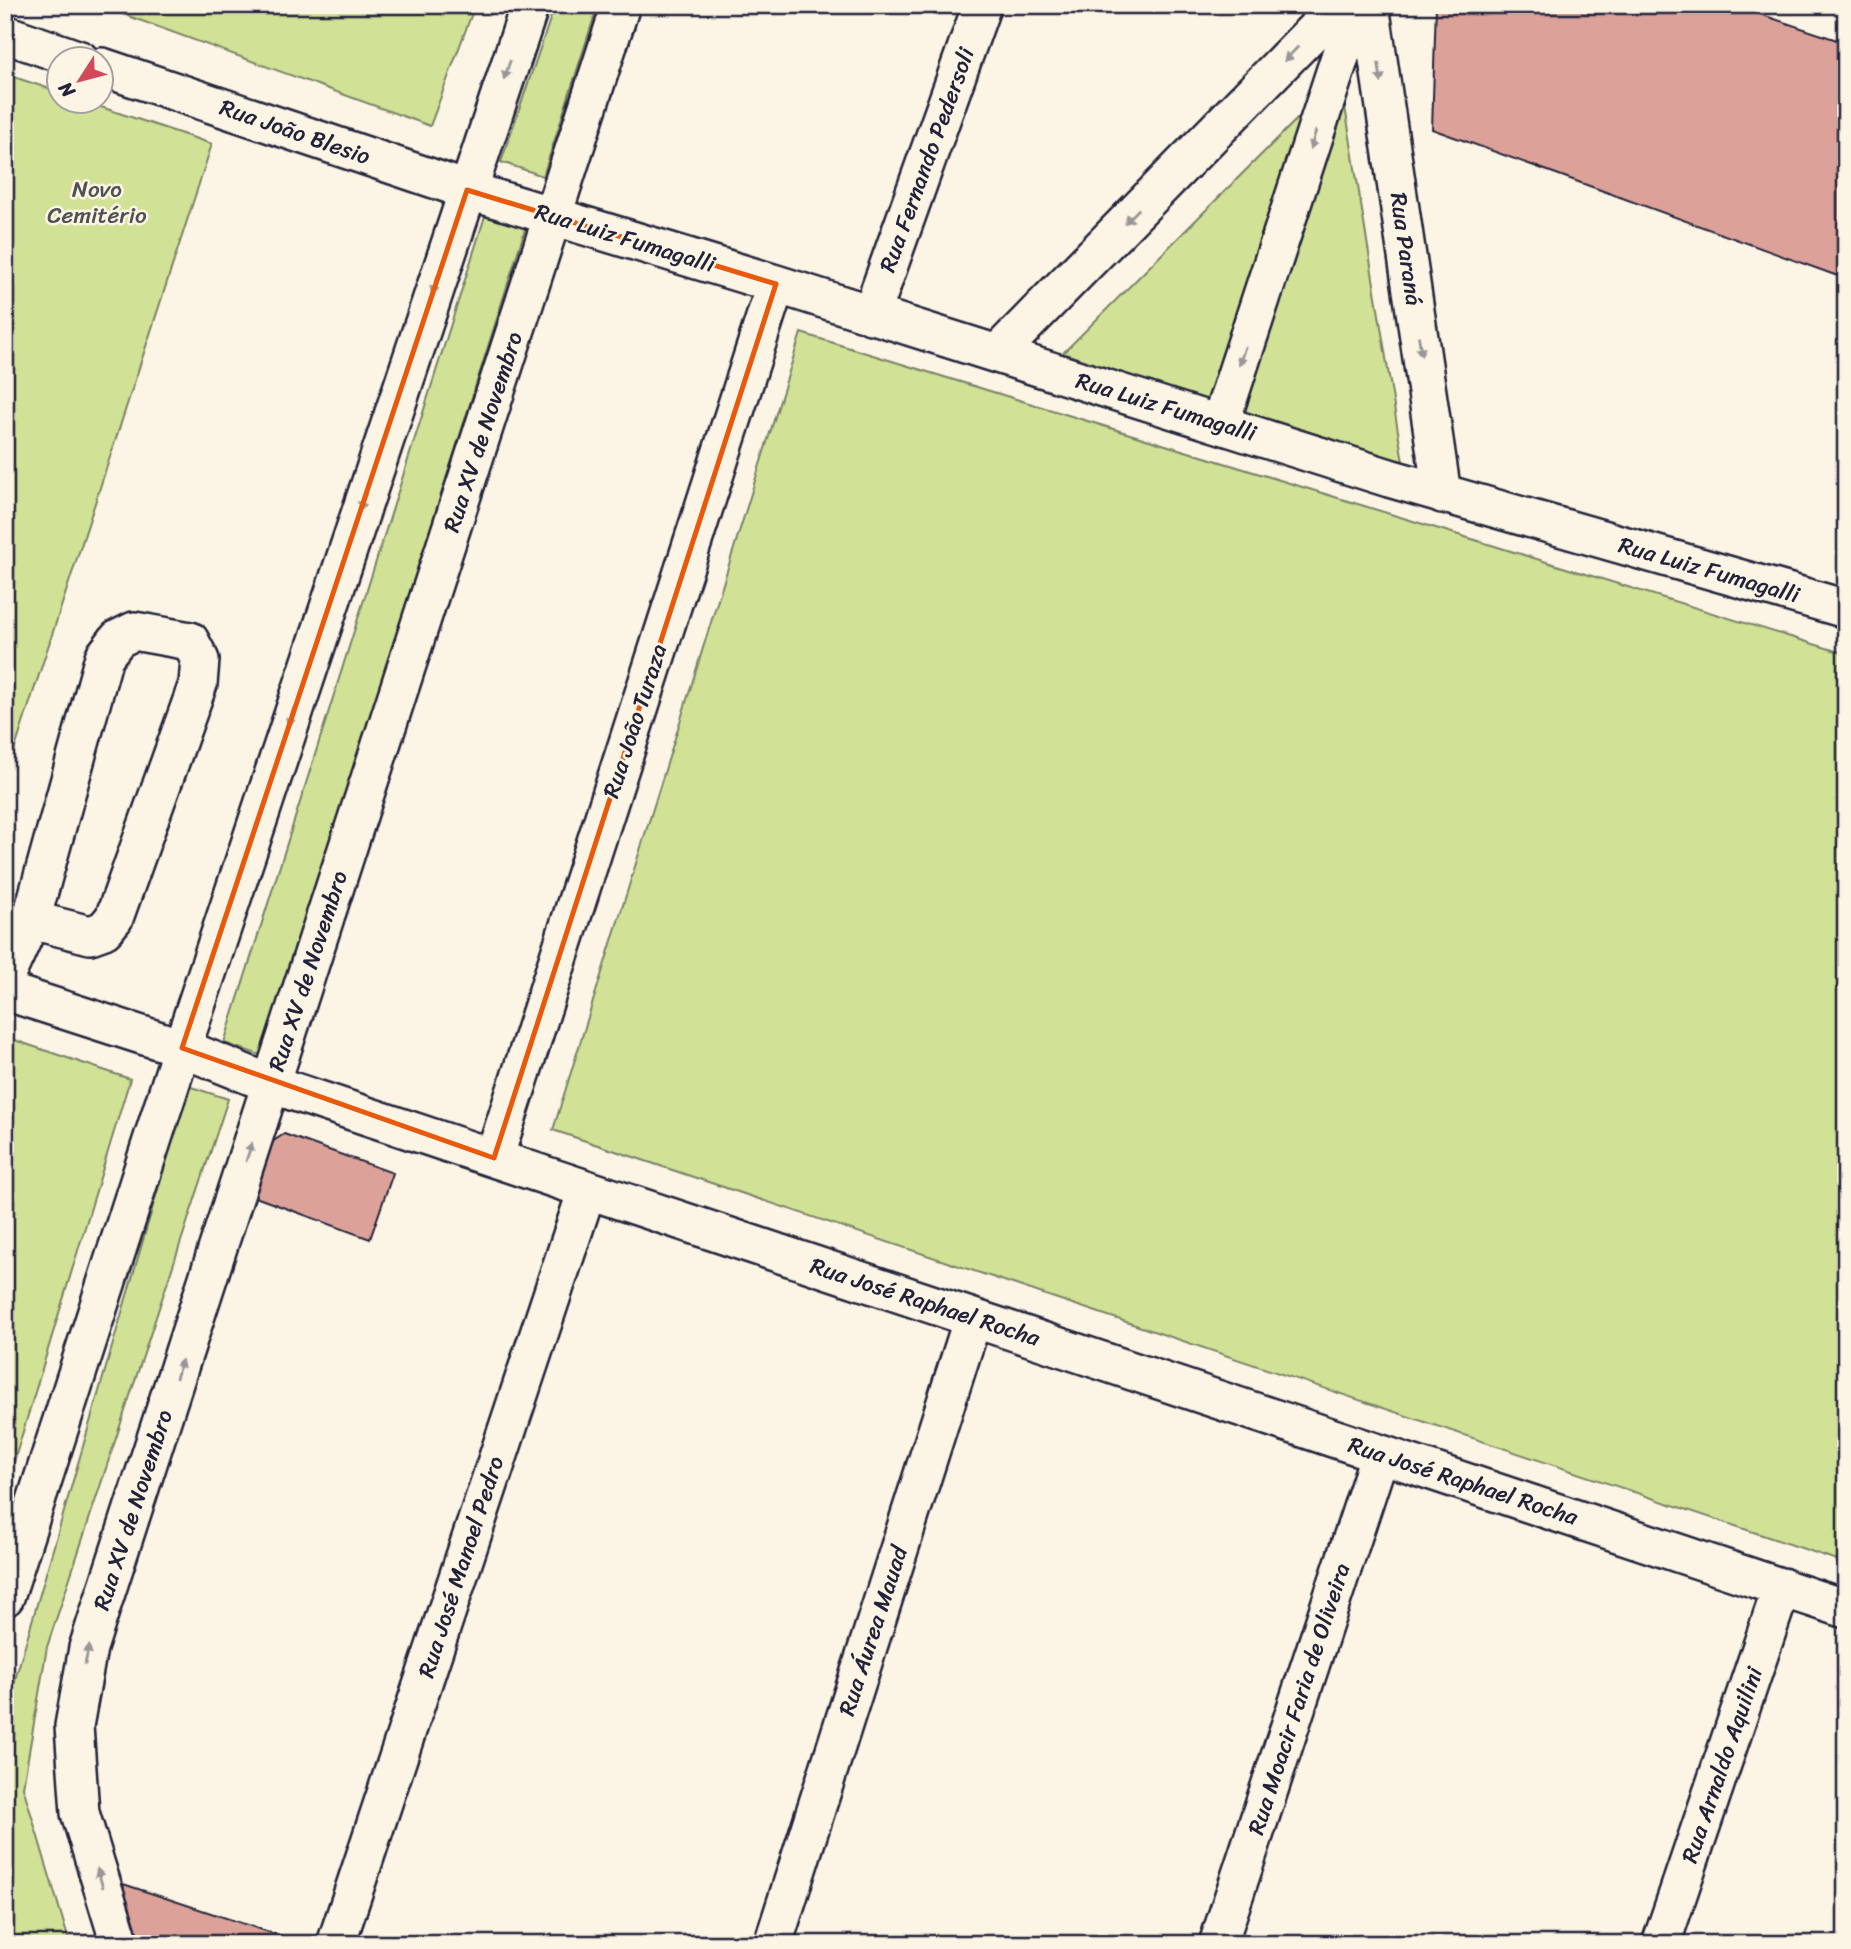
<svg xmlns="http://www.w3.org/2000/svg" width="1851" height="1949" font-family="Sriracha,sans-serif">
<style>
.green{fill:#d1e296;stroke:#7a8268;stroke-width:2}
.building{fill:#dca299;stroke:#22223b;stroke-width:2}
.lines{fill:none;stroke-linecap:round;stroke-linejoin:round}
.minor-casing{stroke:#22223b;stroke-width:42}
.minor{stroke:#fcf5e5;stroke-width:37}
.oneway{fill:#9a9698}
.marked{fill:none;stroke:#e8590c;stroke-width:5;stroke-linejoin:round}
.labels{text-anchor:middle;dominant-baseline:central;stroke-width:5;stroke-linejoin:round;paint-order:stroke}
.street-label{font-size:23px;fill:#22223b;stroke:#fcf5e5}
.park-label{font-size:23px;fill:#4e5252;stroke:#fcf5e5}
</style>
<rect width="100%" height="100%" fill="#fcf5e5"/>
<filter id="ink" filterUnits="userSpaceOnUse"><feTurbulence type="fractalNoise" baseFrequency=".0143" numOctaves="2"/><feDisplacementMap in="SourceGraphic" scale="14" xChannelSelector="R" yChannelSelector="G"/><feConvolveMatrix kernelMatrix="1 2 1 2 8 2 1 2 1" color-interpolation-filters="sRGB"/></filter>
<g filter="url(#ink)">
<path class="green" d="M98,5H475L430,126Z
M555,5H598L543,176L501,162Z
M5,74L59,92L60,102H86L212,144L5,779Z
M1340,76L1404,468L1063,353Z
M486,213L527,223L264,1056L224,1043Z
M801,333L1846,654V1563L553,1130Z
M5,1037L130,1079L5,1491Z
M188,1086L228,1099L47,1647L23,1787L70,1944H5V1714Z"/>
<path class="building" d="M1436,5H1733L1846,43V279L1432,129Z
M284,1134L393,1173L370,1239L247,1194L263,1148Z
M105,1878L305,1944H125Z"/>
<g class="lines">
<g class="minor-casing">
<path id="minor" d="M1370,5L1442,494
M5,34L80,60
M102,67L467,190L776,284L1389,478L1846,609
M871,315L982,5
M997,354L1339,5
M1220,424L1357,5
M5,977L31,920L104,657L118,639L134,631L190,641L200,660L198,684L114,918L104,930L90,935L31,920
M5,991L182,1048L271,1084L1846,1609
M494,1158L776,284
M5,1597L182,1048L530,5
M120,1944L80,1813L74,1726L88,1648L621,5
M336,1944L587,1190
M773,1944L973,1318
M1218,1944L1380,1454
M1661,1944L1782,1587"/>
</g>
<use href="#minor" class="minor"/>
</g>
<defs><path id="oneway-solid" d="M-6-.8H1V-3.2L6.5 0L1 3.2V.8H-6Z" transform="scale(1.75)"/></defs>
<g class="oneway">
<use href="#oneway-solid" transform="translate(1291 54) rotate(134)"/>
<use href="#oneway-solid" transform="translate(507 70) rotate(109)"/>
<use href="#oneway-solid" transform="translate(1380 73) rotate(82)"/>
<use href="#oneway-solid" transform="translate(1313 140) rotate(108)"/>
<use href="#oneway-solid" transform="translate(1132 216) rotate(134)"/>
<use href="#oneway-solid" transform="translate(435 285) rotate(108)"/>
<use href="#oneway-solid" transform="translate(1420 346) rotate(82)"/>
<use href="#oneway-solid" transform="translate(1242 356) rotate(108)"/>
<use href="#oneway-solid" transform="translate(363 501) rotate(108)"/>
<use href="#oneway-solid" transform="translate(291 717) rotate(108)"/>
<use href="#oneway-solid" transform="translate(249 1152) rotate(-72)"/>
<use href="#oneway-solid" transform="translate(179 1369) rotate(-72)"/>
<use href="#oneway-solid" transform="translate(87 1655) rotate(-78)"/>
<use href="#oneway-solid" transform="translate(100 1878) rotate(-107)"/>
</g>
</g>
<path class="marked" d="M467,190L776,284L494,1158L182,1048Z"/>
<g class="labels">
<g class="street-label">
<text transform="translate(295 132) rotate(19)">Rua João Blesio</text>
<text transform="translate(927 160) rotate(-70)">Rua Fernando Pedersoli</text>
<text transform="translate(625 238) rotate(17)">Rua Luiz Fumagalli</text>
<text transform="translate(1406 249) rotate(82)">Rua Paraná</text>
<text transform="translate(1166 407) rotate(17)">Rua Luiz Fumagalli</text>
<text transform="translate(483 432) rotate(-72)">Rua XV de Novembro</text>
<text transform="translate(1709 570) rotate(16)">Rua Luiz Fumagalli</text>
<text transform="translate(635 721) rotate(-72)">Rua João Turaza</text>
<text transform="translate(308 971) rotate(-72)">Rua XV de Novembro</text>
<text transform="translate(925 1302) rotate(18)">Rua José Raphael Rocha</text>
<text transform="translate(1463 1481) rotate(18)">Rua José Raphael Rocha</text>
<text transform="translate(133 1510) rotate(-72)">Rua XV de Novembro</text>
<text transform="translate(461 1567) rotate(-72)">Rua José Manoel Pedro</text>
<text transform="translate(873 1631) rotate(-72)">Rua Áurea Mauad</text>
<text transform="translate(1299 1699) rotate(-72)">Rua Moacir Faria de Oliveira</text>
<text transform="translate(1722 1765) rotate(-71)">Rua Arnaldo Aquilini</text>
</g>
<g class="park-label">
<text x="97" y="189">Novo<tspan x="97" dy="26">Cemitério</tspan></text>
</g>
</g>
<rect width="1851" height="1949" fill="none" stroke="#fcf5e5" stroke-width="28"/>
<rect x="14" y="14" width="1823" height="1921" fill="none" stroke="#22223b" stroke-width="2.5" filter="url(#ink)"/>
<g transform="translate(80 80) rotate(234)"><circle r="33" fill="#fcf5e5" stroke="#a5a1a1" stroke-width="2"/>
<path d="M0-5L12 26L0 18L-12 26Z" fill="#d1495b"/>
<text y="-10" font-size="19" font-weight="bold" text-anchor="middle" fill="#22223b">N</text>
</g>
</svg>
